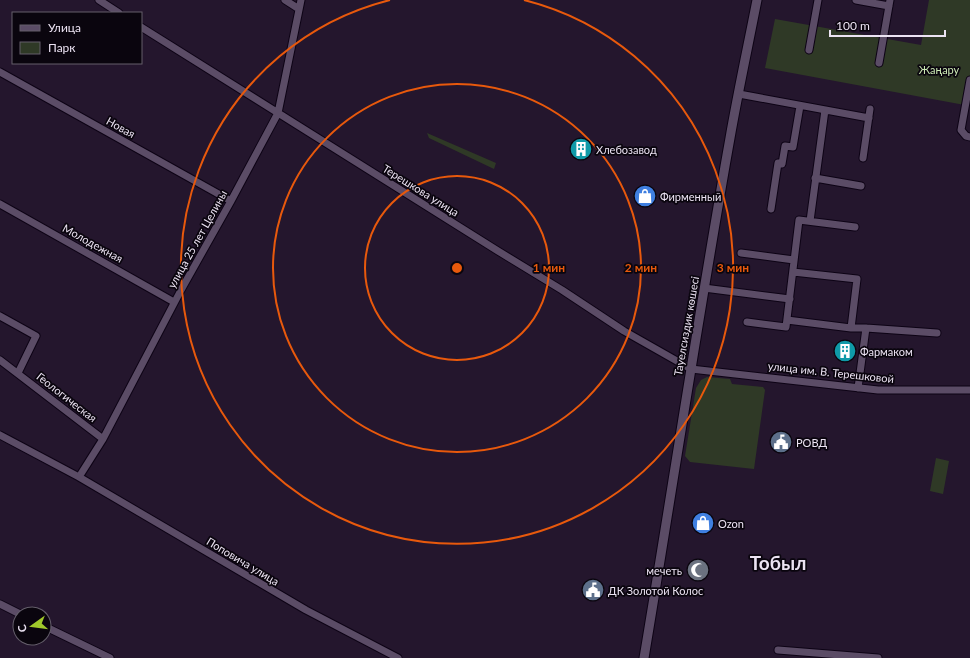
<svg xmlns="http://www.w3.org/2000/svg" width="970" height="658" font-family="Lato,sans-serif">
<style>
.green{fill:#2f3926}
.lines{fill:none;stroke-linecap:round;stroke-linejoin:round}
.minor-casing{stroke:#0d0315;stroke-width:9}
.tertiary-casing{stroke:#0d0315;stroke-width:11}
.minor{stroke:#5b4c66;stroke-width:7}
.tertiary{stroke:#5b4c66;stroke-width:9}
.ring{fill:none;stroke:#e8590c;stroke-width:2}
.labels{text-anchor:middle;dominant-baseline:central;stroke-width:3.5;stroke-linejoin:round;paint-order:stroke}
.park-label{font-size:11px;fill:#cceab5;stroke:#0a050e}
.street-label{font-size:11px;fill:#ece3f3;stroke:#0a050e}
.poi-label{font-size:11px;fill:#ece3f3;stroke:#0a050e;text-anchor:start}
.town-label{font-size:19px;font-weight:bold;fill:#ece3f3;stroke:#0a050e}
.centre{fill:#e8590c;stroke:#0a050e;stroke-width:2}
.ring-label{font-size:12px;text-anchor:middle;font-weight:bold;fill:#e8590c;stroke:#0a050e;stroke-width:3.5;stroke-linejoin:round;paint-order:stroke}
</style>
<rect width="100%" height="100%" fill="#24162d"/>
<path class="green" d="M929,0H970V106L765,68L775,19L921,45Z
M427,133L496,163L494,169L429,138Z
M707,377L730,379L732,384L763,387L765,390L754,469L690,462L685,456L696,388L701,380Z
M936,458L949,461L943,494L930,491Z"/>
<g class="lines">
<g class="minor-casing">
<path id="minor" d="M99,0L119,13
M285,0L299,9
M856,0L889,6
M141,27L498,251L562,290L624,331L691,369L878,390H970
M809,50L818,0
M879,63L890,0
M0,72L231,201
M970,80L961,130L966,136L970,137
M739,94L869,118
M863,158L870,109
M815,178L861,186
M0,204L174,302
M771,209L778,163L782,164L785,146L793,147L800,106
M810,221L825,110
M741,253L794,260
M793,272L857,279L851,328
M704,288L790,299
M0,316L36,336L18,373
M787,320L851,328H866L937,333
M747,322L786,327L799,220L855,227
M0,360L103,439
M858,388L866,328
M0,435L79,477L306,610L398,658
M79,477L103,439L181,290L231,201L278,113L301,0
M0,604L20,614
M44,626L110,658
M778,650L878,658"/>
</g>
<g class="tertiary-casing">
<path id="tertiary" d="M644,658C673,485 699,311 730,138C738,92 748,46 757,0"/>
</g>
<use href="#minor" class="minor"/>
<use href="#tertiary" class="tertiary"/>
</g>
<g class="ring">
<circle cx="457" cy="268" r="92"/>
<circle cx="457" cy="268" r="184"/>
<path d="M524 0A276 276 0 1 1 390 0"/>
</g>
<defs>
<g id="building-disc" transform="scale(1.15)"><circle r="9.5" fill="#0f9aa8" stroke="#0a050e"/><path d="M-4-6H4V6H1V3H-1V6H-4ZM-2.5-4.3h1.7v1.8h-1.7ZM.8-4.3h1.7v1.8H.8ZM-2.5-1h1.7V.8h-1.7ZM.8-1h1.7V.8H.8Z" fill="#fff"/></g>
<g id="shop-disc" transform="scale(1.15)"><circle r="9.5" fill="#3f7fe0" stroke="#0a050e"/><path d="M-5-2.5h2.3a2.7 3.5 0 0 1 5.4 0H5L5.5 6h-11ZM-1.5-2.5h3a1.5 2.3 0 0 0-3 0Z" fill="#fff"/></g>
<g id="civic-disc" transform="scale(1.15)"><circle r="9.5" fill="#5c6f8a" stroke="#0a050e"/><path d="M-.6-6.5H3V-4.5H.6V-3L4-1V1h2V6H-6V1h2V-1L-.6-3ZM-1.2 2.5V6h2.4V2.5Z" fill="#fff"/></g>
<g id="mosque-disc" transform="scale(1.15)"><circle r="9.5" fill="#6b7280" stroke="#0a050e"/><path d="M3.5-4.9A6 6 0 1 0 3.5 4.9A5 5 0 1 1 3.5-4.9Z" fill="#fff"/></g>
</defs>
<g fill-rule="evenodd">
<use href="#building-disc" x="581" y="149"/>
<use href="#shop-disc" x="645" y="196"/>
<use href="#building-disc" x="845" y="351"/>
<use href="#civic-disc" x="781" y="442"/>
<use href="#shop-disc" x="703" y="523"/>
<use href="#mosque-disc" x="698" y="570"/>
<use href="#civic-disc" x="593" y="590"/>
</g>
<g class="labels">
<g class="park-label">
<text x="939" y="69">Жаңару</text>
</g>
<g class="street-label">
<text transform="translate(121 127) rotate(29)">Новая</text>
<text transform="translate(421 190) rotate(32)">Терешкова улица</text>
<text transform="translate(197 239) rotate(-61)">улица 25 лет Целины</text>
<text transform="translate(93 243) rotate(29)">Молодежная</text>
<text transform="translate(686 326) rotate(-80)">Тауелсиздик көшесі</text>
<text transform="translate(831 372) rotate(6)">улица им. В. Терешковой</text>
<text transform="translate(67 397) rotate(38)">Геологическая</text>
<text transform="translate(243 561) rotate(31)">Поповича улица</text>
</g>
<g class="poi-label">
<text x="596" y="149">Хлебозавод</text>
<text x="660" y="196">Фирменный</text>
<text x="860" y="351">Фармаком</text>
<text x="796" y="442">РОВД</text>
<text x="718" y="523">Ozon</text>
<text x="682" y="570" text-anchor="end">мечеть</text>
<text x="608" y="590">ДК Золотой Колос</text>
</g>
<g class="town-label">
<text x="778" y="562">Тобыл</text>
</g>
</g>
<circle cx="457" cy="268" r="6" class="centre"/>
<g class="ring-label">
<text x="549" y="272">1 мин</text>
<text x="641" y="272">2 мин</text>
<text x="733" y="272">3 мин</text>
</g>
<rect x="12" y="12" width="130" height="52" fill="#0a050e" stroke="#645e6a"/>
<rect x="20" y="25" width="20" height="6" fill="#5b4c66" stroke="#645e6a"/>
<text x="48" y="32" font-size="12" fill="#ece3f3">Улица</text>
<rect x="20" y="42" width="20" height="12" fill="#2f3926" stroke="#645e6a"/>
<text x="48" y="52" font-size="12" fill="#ece3f3">Парк</text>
<g transform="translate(32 626) rotate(256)"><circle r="19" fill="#0a050e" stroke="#645e6a"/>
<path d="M0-3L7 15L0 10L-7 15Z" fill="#a0c92b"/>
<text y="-6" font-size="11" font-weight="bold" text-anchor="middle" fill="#ece3f3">С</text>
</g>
<path d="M830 30v6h115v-6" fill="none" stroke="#ece3f3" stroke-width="2"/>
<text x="836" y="30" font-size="12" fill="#ece3f3" stroke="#0a050e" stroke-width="3" paint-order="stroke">100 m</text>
</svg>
